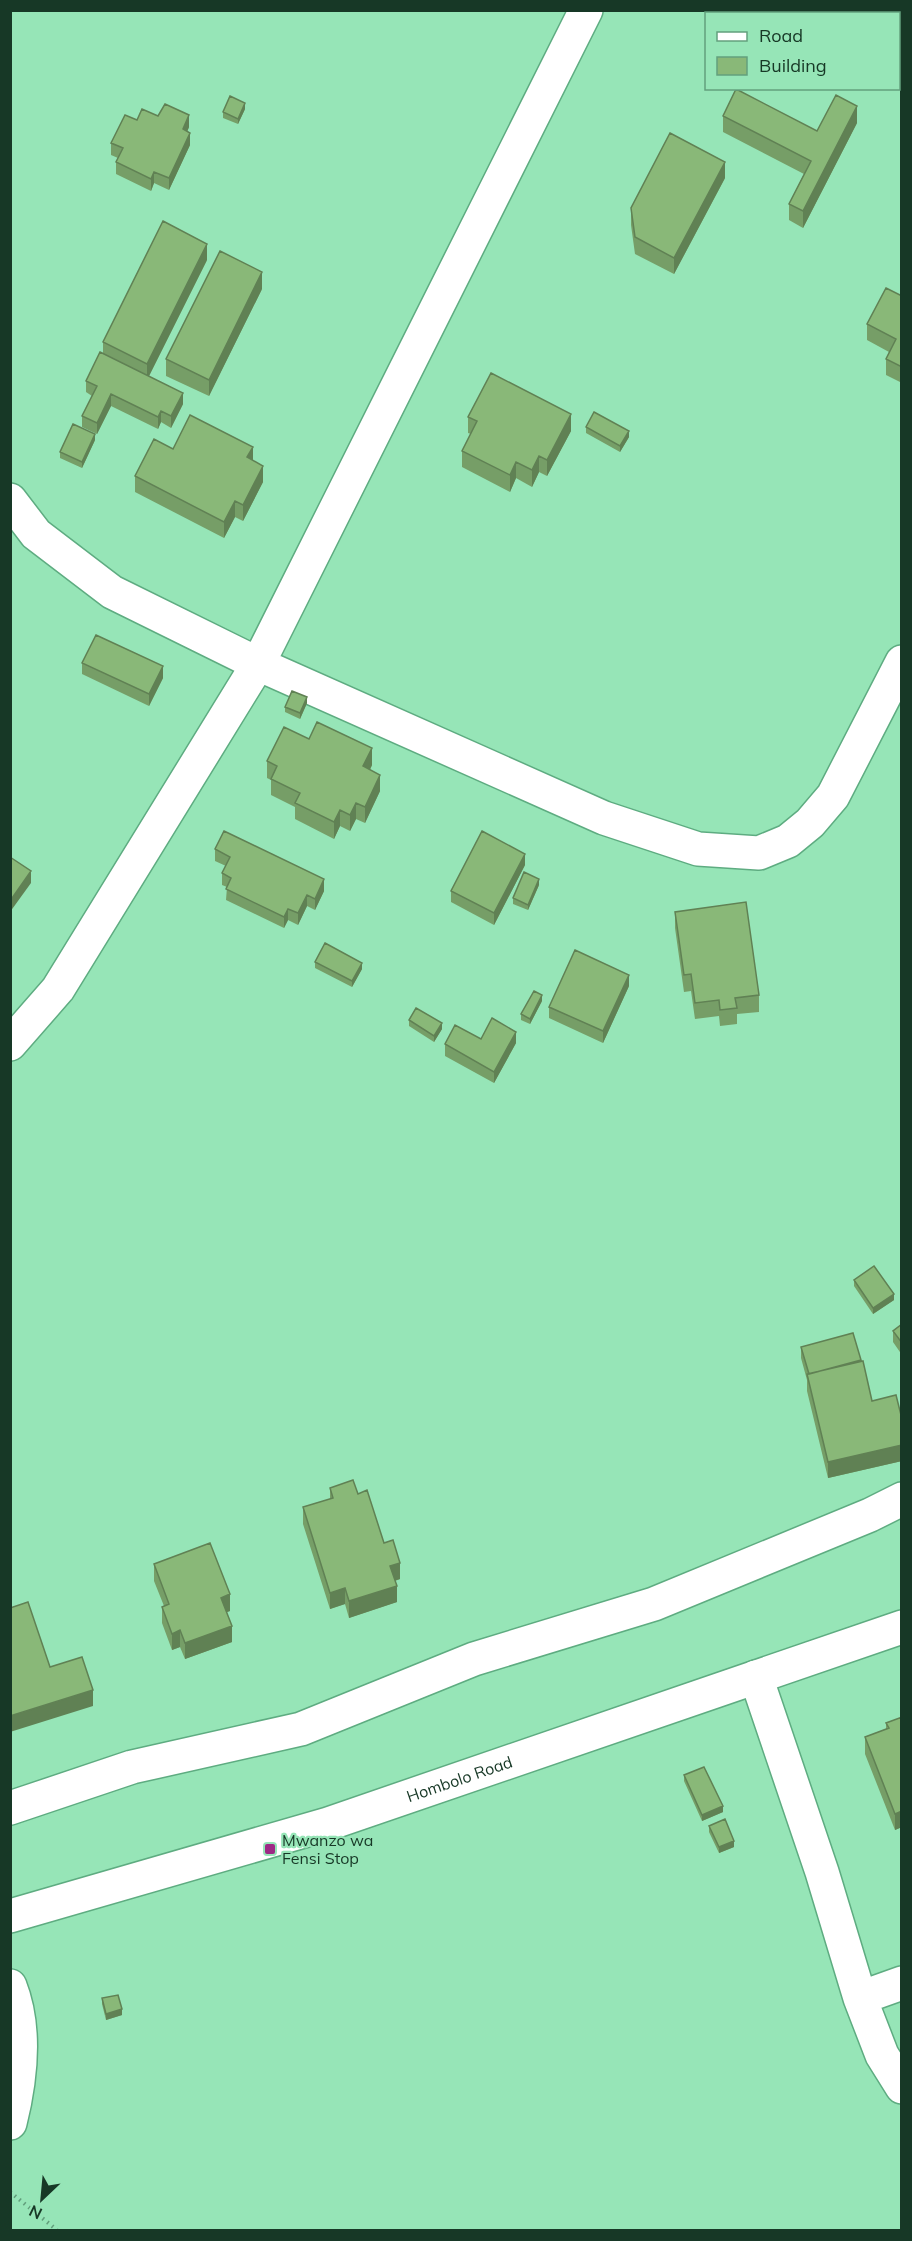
<svg xmlns="http://www.w3.org/2000/svg" width="912" height="2241" font-family="Mulish,sans-serif">
<style>
.lines{fill:none;stroke-linecap:round;stroke-linejoin:round}
.minor-casing{stroke:#5eac81;stroke-width:36}
.tertiary-casing{stroke:#5eac81;stroke-width:36}
.path{stroke:#629f7c;stroke-width:4;stroke-dasharray:1.5 4.5;stroke-linecap:butt}
.minor{stroke:#fff;stroke-width:33}
.tertiary{stroke:#fff;stroke-width:33}
.wall{fill:#769e67}
.shaded-wall{fill:#608154}
.building{fill:#89b878;stroke:#608154;stroke-width:1.5}
.poi-dot{fill:#9d2985;stroke:#96e5b7;stroke-width:2}
.labels{text-anchor:middle;dominant-baseline:central;stroke-width:4.5;stroke-linejoin:round;paint-order:stroke}
.street-label{font-size:16px;fill:#173826;stroke:#96e5b7}
.poi-label{font-size:16px;fill:#173826;stroke:#96e5b7;text-anchor:start}
</style>
<rect width="100%" height="100%" fill="#96e5b7"/>
<g class="lines">
<g class="minor-casing">
<path id="minor" d="M863,10L869,14
M898,28L902,30
M10,500L36,534L112,592L258,664L604,818L698,849L759,853L788,841L810,823L833,796L902,662
M10,1044L58,989L258,664L586,10
M756,1677L822,1872L860,1998L882,2055L902,2087
M10,1808L132,1767L301,1729L474,1659L654,1604L870,1515L902,1499
M10,1986C27,2029 21,2079 10,2123
M860,1998L902,1983"/>
</g>
<g class="tertiary-casing">
<g id="tertiary">
<path id="s1" d="M10,1916L328,1824L902,1627"/>
</g>
</g>
<path class="path" d="M10,2192L57,2230"/>
<use href="#minor" class="minor"/>
<use href="#tertiary" class="tertiary"/>
</g>
<path class="wall" d="M245,109L238,124L223,118V112Z
M158,116L189,127L187,132L190,145L169,190L154,183L151,191L116,174V162L118,158L111,155V143L137,120Z
M723,116L817,131L857,123L803,228L789,220V204L804,174L723,132Z
M725,178L674,274L635,254L631,225V208Z
M207,260L149,376L183,404L171,428L161,422L158,429L111,406L97,434L82,427V416L92,396L86,392V381L103,353V342Z
M262,289L209,396L166,376V359Z
M902,296V383L886,375V359L889,352L867,340V324Z
M468,417L571,431L547,476L539,472L532,487L516,478L510,492L462,467V451L471,434L468,433Z
M586,427L629,437L620,452L586,433Z
M95,440L82,468L60,458V452Z
M173,449L253,460L263,482L243,521L235,517L224,538L135,492V476Z
M82,663L163,678L149,706L82,674Z
M307,703L300,719L285,712V707Z
M309,739L372,765L370,770L380,791L365,823L356,819L350,831L340,826L334,839L295,819V807L271,795V780L267,778V761Z
M215,849L324,891L315,910L307,906L298,925L288,920L284,928L226,900L227,887L222,885V873L226,866L215,861Z
M525,865L494,925L451,902V891Z
M539,885L528,910L513,904V898Z
M675,912L759,995V1012L737,1014V1024L720,1026L719,1016L695,1019L691,991L684,992L675,928Z
M315,962L362,969L352,987L315,968Z
M629,986L603,1043L549,1018V1007Z
M542,1001L530,1024L521,1020V1014Z
M409,1020L442,1029L434,1042L409,1026Z
M516,1043L494,1083L445,1056V1044Z
M854,1280L894,1300L873,1314L854,1286Z
M902,1324V1355L893,1342V1331Z
M801,1347L861,1362L872,1401L902,1419V1461L828,1478L807,1391V1380L801,1358Z
M330,1488L358,1494L384,1543L400,1579L395,1581L397,1602L349,1618L345,1604L330,1609L303,1524V1507L330,1499Z
M154,1564L230,1611L227,1612L232,1642L185,1659L180,1647L172,1650L162,1623V1607L164,1606L154,1581Z
M902,1717V1827L895,1830L865,1754V1737L886,1729V1723Z
M684,1775L723,1812L702,1821L684,1781Z
M709,1826L734,1847L719,1853L709,1832Z
M102,1998L122,2015L106,2020L102,2004Z"/>
<path class="shaded-wall" d="M245,103V109L238,124V119Z
M857,106V123L803,228V211Z
M189,115V127L183,141V129Z
M190,133V145L169,190V178Z
M725,162V178L674,274V258Z
M154,172V183L151,191V179Z
M207,244V260L147,380V364Z
M262,272V289L209,396V380Z
M183,393V404L171,428V416Z
M111,394V406L97,434V423Z
M161,411V422L158,429V417Z
M571,414V431L547,476V460Z
M629,431V437L620,452V446Z
M95,434V440L82,468V462Z
M253,447V464L247,457Z
M539,456V472L532,487V470Z
M516,462V478L510,492V475Z
M263,466V482L243,521V505Z
M235,501V517L224,538V522Z
M163,666V678L149,706V694Z
M307,697V703L300,719V713Z
M372,748V765L363,783V766Z
M380,775V791L365,823V807Z
M356,803V819L350,831V815Z
M340,810V826L334,839V822Z
M525,854V865L494,925V913Z
M31,871V883L10,912V901Z
M324,879V891L315,910V899Z
M539,879V885L528,910V905Z
M307,895V906L298,925V913Z
M288,909V920L284,928V917Z
M362,963V969L352,987V981Z
M629,975V986L603,1043V1031Z
M542,995V1001L530,1024V1019Z
M442,1023V1029L434,1042V1036Z
M516,1032V1043L494,1083V1072Z
M894,1294V1300L873,1314V1308Z
M902,1445V1461L828,1478V1462Z
M400,1563V1579L390,1582V1566Z
M397,1586V1602L349,1618V1601Z
M345,1588V1604L330,1609V1593Z
M230,1594V1611L221,1614V1598Z
M232,1626V1642L185,1659V1643Z
M180,1630V1647L172,1650V1634Z
M93,1690V1706L10,1732V1716Z
M723,1806V1812L702,1821V1815Z
M902,1811V1827L895,1830V1814Z
M734,1841V1847L719,1853V1847Z
M122,2009V2015L106,2020V2014Z"/>
<path class="building" d="M736,89L817,131L836,95L857,106L803,211L789,204L811,161L723,116Z
M230,96L245,103L238,119L223,112Z
M165,104L189,115L183,129L190,133L169,178L154,172L151,179L116,162L123,148L111,143L125,115L137,120L142,109L158,116Z
M670,133L725,162L674,258L635,237L631,208Z
M163,221L207,244L147,364L103,342Z
M220,251L262,272L209,380L166,359Z
M886,288L902,296V367L886,359L896,339L867,324Z
M100,352L183,393L171,416L161,411L158,417L111,394L97,423L82,416L97,386L86,381Z
M491,373L571,414L547,460L539,456L532,470L516,462L510,475L462,451L477,421L468,417Z
M594,412L629,431L620,446L586,427Z
M190,415L253,447L247,457L263,466L243,505L235,501L224,522L135,476L154,439L173,449Z
M73,424L95,434L82,462L60,452Z
M96,635L163,666L149,694L82,663Z
M292,691L307,697L300,713L285,707Z
M317,722L372,748L363,766L380,775L365,807L356,803L350,815L340,810L334,822L295,803L300,793L271,779L277,766L267,761L284,727L309,739Z
M224,831L324,879L315,899L307,895L298,913L288,909L284,917L226,889L231,878L222,873L230,857L215,849Z
M482,831L525,854L494,913L451,891Z
M10,857L31,871L10,901Z
M524,872L539,879L528,905L513,898Z
M746,902L759,995L735,998L737,1008L720,1010L719,1000L695,1003L691,974L684,975L675,912Z
M325,943L362,963L352,981L315,962Z
M575,950L629,975L603,1031L549,1007Z
M534,991L542,995L530,1019L521,1014Z
M416,1008L442,1023L434,1036L409,1020Z
M492,1018L516,1032L494,1072L445,1044L455,1025L481,1039Z
M874,1266L894,1294L873,1308L854,1280Z
M902,1324V1343L893,1331Z
M853,1333L861,1360L809,1374L801,1347Z
M863,1361L872,1401L896,1395L902,1419V1445L828,1462L807,1374Z
M353,1480L358,1494L367,1490L384,1543L393,1540L400,1563L390,1566L397,1586L349,1601L345,1588L330,1593L303,1507L333,1498L330,1488Z
M210,1543L230,1594L221,1598L232,1626L185,1643L180,1630L172,1634L162,1607L169,1604L154,1564Z
M28,1602L50,1667L82,1657L93,1690L10,1716V1608Z
M902,1717V1811L895,1814L865,1737L889,1728L886,1723Z
M704,1767L723,1806L702,1815L684,1775Z
M725,1819L734,1841L719,1847L709,1826Z
M118,1995L122,2009L106,2014L102,1998Z"/>
<rect class="poi-dot" x="264" y="1843" width="12" height="12" rx="3"/>
<g class="labels">
<g class="street-label">
<text stroke="none"><textPath href="#s1" startOffset="470">Hombolo Road</textPath></text>
</g>
<g class="poi-label">
<text x="282" y="1840">Mwanzo wa<tspan x="282" dy="18">Fensi Stop</tspan></text>
</g>
</g>
<rect width="912" height="2241" fill="none" stroke="#173826" stroke-width="24"/>
<rect x="705" y="12" width="195" height="78" fill="#96e5b7" stroke="#63a07d" stroke-width="1.5"/>
<rect x="717" y="32" width="30" height="9" fill="#ffffff" stroke="#63a07d" stroke-width="1.5"/>
<text x="759" y="42" font-size="18" fill="#173826">Road</text>
<rect x="717" y="57" width="30" height="18" fill="#89b878" stroke="#63a07d" stroke-width="1.5"/>
<text x="759" y="72" font-size="18" fill="#173826">Building</text>
<g transform="translate(42 2199) rotate(206)" stroke="#96e5b7" stroke-width="4.5" paint-order="stroke">
<path d="M0-4.5L10 22L0 15L-10 22Z" fill="#173826"/>
<text y="-9" font-size="16" font-weight="bold" text-anchor="middle" fill="#173826">N</text>
</g>
</svg>
